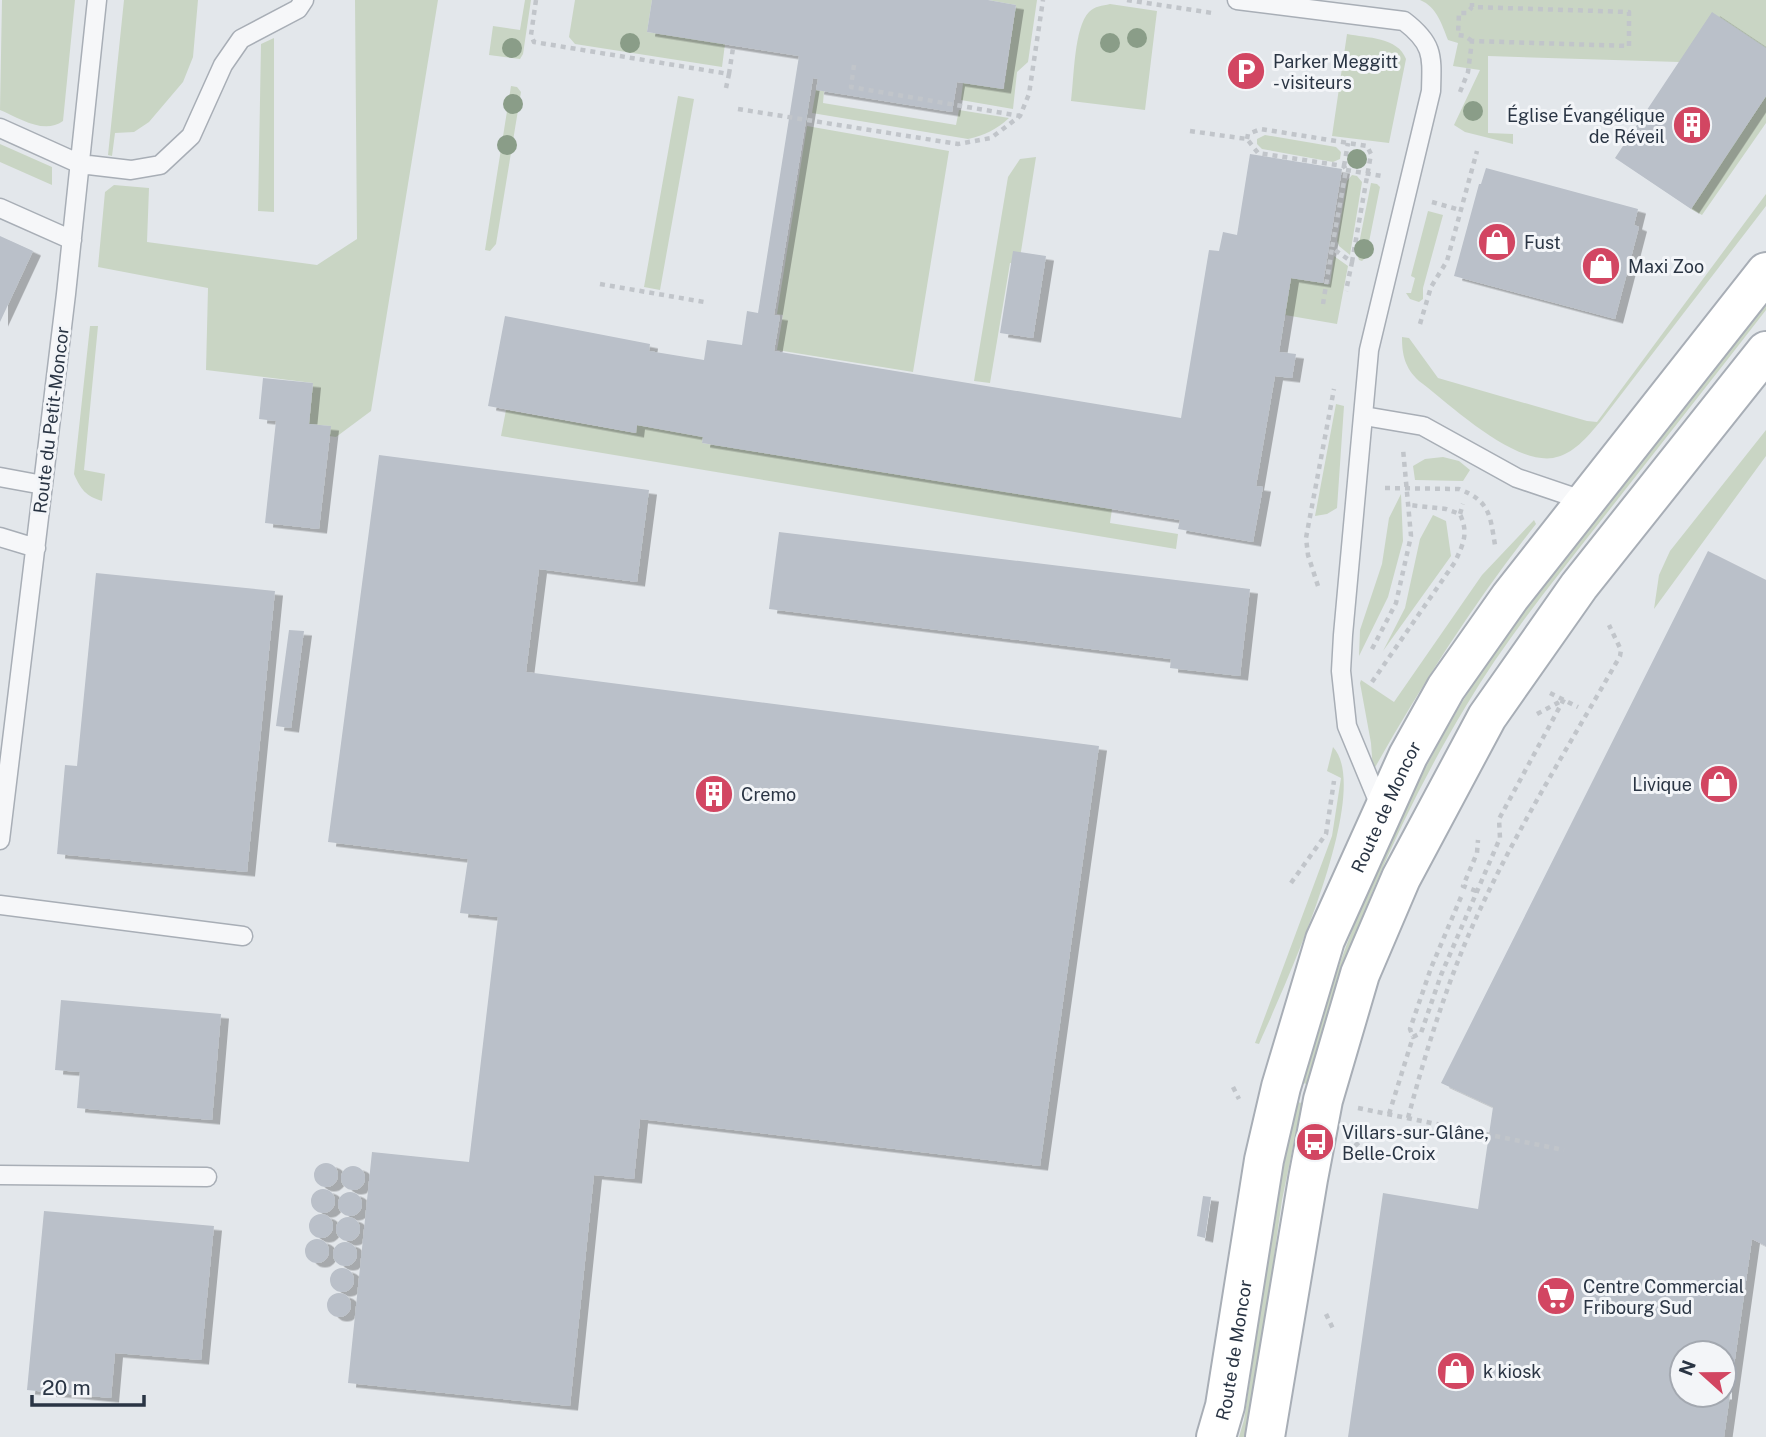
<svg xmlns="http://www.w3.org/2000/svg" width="1766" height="1437" font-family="'Public Sans',sans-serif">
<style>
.green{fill:#c9d5c4}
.building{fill:#bac0c9;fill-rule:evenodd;filter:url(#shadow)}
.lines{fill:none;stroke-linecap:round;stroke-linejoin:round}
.service-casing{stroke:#a8aeb6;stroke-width:21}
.secondary-casing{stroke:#a8aeb6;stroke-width:42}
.path{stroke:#c1c5ca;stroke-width:4.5;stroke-dasharray:5 5;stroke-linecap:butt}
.service{stroke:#f6f7f9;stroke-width:18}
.secondary{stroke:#fff;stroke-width:38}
.tree{fill:#8a9d88}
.labels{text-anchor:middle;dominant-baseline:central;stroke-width:6;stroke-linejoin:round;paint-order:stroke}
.poi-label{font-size:18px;fill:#2a3544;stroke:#f3f5f8;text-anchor:start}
.street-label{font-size:18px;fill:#2a3544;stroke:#f3f5f8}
</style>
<defs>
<filter id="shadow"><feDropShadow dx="8" dy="4.5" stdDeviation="0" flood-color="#0004"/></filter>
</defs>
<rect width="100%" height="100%" fill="#e3e7eb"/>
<path class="green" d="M2,0H75L63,121C44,135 19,118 0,110Z
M124,0H198L193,57L183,82L149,122L134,132L115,133L112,156L108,155Z
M355,0H438L371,411L336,437L329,436L330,426L309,424L313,383L206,370L208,288L98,267L105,192L114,185L149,188L147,242L317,265L357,239Z
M525,0H531L523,54L520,59L489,55L493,26L520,30Z
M575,0H652L647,32L725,44L722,67L575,44L569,37Z
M988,0H1037L1028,62L1017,72L1013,109L961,100L963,83L1004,89L1016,5Z
M1420,0H1766V48L1679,62L1488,56V133L1513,134V144L1465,132L1454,125L1480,70L1453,66L1458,43L1448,40C1442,25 1437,7 1420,0Z
M1110,4L1157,11L1145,110L1071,101C1074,79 1074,27 1089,12C1095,6 1102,6 1110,4Z
M1347,34C1367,38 1398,37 1406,59L1389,143L1332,136Z
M274,38V212L258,211L261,44Z
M511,86L517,87L521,92L496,244L490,251L485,250Z
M816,90L824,91L823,103L956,125L959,110L1009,118C996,130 985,135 968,139L812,113Z
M678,96L694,99L660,290L644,287Z
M1766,96V123L1702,215L1691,209Z
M807,126L949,151L913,372L777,350L783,315L777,314Z
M1265,135L1336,147L1341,152L1340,159L1333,162L1262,149L1257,144V139Z
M0,144L52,167V185L0,162Z
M1036,157L1019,264L1010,263L990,383L974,381L1008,177L1020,159Z
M1352,175L1357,176L1362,182L1350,255L1339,246L1337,241L1347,181Z
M1371,183L1377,184L1380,187L1366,257L1362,261L1359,260L1357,254Z
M1766,194V206L1600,422C1587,437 1574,454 1553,458C1512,464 1451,405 1419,381C1405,368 1402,355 1402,337L1409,338L1438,378L1587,421L1597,422Z
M1428,211L1443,215L1423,288V299L1419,302L1410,299L1406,293H1411L1415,278L1411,276Z
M1334,256L1348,266L1337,324L1285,315L1291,278L1330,284Z
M1766,298V310C1712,380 1657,449 1603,518C1555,579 1506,639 1466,706C1395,824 1343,951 1307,1084L1302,1083C1339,949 1391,823 1461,704C1500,639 1548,579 1594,519C1651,445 1709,372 1766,298Z
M90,326H98L84,470L105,474L102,501C86,496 81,490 74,474Z
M1336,404L1344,406L1337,508L1327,514L1315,516Z
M506,410L635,433L637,425L703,437L702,443L1112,509L1110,523L1178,534L1176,549L501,436Z
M1766,430V456L1654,609L1659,575L1670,551Z
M1443,457L1459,461L1470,470L1463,481L1415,480L1413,466L1425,459Z
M1401,494L1403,541L1388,597L1359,656L1360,630L1382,564L1389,518Z
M1433,515L1446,521L1451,556L1383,651L1405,608L1420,539Z
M1534,520L1536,524C1473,604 1422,684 1373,771L1371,743L1360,683L1361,680L1394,702L1482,575Z
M1333,747C1375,792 1282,992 1259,1044L1255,1043L1332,836L1341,778L1327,771Z
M1297,1102L1302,1103L1282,1200L1249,1437H1239L1244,1420L1277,1199Z"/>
<path class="building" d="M652,0H988L1016,5L1003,89L957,82L952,112L816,90L818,79L813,78L774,315L780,316L774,351L1181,418L1209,250L1219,251L1223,232L1237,235L1250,154L1342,169L1323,283L1291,278L1279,352L1296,354L1292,378L1275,376L1256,486L1263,487L1253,542L1178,529L1180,520L702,443L703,437L637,425L636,433L488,406L505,316L650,344L649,351L704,360L707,340L742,345L747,311L758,313L799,56L647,32Z
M1712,12L1766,48V96L1691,209L1615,158Z
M1486,168L1638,209L1634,225L1639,227L1615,319L1454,276L1479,184H1481Z
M0,236L33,251L0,322Z
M1013,251L1046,256L1033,338L1000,333Z
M263,378L313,383L309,424L331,426L319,529L265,523L276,421L259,419Z
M379,455L649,490L637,582L539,569L526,672L1099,746L1040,1166L640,1119L634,1179L594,1175L570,1406L348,1383L372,1152L469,1162L498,917L460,913L468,859L328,842Z
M779,532L1250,589L1240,676L1170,668L1171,659L769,609Z
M1708,551L1766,580V1246L1752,1239L1724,1437H1348L1383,1193L1478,1209L1493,1107L1441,1083ZM1682,1353H1724V1395H1682Z
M96,573L275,591L247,872L57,854L65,765L77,766Z
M289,630L304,631L291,728L276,726Z
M61,1000L221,1014L212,1120L77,1108L80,1072L55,1070Z
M314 1175a12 12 0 1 1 24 0a12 12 0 1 1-24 0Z
M341 1178a12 12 0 1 1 24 0a12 12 0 1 1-24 0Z
M311 1201a12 12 0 1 1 24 0a12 12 0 1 1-24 0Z
M338 1204a12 12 0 1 1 24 0a12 12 0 1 1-24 0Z
M1203,1196L1211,1197L1205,1238L1197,1236Z
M44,1211L214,1226L201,1360L115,1353L111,1398L27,1390Z
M309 1226a12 12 0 1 1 24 0a12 12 0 1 1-24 0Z
M336 1229a12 12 0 1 1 24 0a12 12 0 1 1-24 0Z
M305 1251a12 12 0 1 1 24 0a12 12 0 1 1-24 0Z
M333 1254a12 12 0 1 1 24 0a12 12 0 1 1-24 0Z
M330 1280a12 12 0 1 1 24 0a12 12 0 1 1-24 0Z
M327 1305a12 12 0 1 1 24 0a12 12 0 1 1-24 0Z"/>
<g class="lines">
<g class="service-casing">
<path id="service" d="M1237,0L1404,21C1434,44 1432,56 1431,91L1369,350L1343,635L1341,671L1347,726L1381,808
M0,128L80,164L131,170L160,165L191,136L223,65L241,39L298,9L304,0
M0,208L72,240
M1364,416L1423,426L1517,478L1585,501
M0,477L43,485
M0,537L36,548
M0,840L66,294L97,0
M0,905L243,936
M0,1175L207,1177"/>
</g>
<g class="secondary-casing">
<g id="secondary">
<path id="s1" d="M1216,1437L1225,1406L1264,1160L1281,1087L1325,940L1408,756L1446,688L1510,597L1766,272"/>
<path d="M1265,1437L1308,1179L1323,1100L1360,974L1401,878L1487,717L1579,586L1766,351"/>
</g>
</g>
<path class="path" d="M536,0L531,35L534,42L729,74L726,88
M1127,0L1212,13
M1472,41L1465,36L1458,35L1459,13H1467L1472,7
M854,65L851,87L1020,116
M729,74L733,48
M1460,92L1468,72L1472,41L1629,46V12L1472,7V0
M738,109L958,144L991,138L1020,116L1029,94L1043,0
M1190,131L1247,139L1258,153L1344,166L1346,170L1332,248L1352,262L1346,291
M1247,139L1248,134L1261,129L1367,146L1371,154L1352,262
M1344,166L1348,143
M1346,170L1382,176
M1432,202L1460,210
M600,284L704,302
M1323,304L1332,248
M1420,324L1431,287L1447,261L1477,151
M1385,488L1459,489C1490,501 1490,515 1495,545
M1460,514L1463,504
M1318,586L1308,555L1306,538L1334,389
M1372,649L1396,603L1411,536L1403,449
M1372,682L1455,562C1463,544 1469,534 1460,514L1446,509L1409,505
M1550,693L1578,707
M1537,714L1563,700
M1291,883L1326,834L1334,781
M1476,891L1463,886L1477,853L1478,840
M1461,897L1431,968L1410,1029L1413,1037L1421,1033L1441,975L1500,838L1499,819L1564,699
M1233,1087L1239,1099
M1358,1108L1564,1150
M1389,1114L1413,1037
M1408,1118C1424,1058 1442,999 1466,941C1508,842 1567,750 1620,656L1621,650L1609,625
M1355,1146L1367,1135
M1326,1314L1334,1331"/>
<use href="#service" class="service"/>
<use href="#secondary" class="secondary"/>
</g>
<g class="tree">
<circle cx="1137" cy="38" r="10"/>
<circle cx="630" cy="43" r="10"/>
<circle cx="1110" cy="43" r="10"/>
<circle cx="512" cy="48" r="10"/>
<circle cx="513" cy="104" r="10"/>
<circle cx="1473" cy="111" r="10"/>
<circle cx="507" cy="145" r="10"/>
<circle cx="1357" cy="159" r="10"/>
<circle cx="1364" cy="249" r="10"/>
</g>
<defs>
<g id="parking-disc" transform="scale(2.0125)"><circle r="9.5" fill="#d24662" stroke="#f3f5f8"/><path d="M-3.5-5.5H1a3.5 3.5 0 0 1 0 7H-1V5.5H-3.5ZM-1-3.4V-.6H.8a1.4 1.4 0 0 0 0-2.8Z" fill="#fff"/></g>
<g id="building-disc" transform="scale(2.0125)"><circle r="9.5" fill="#d24662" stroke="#f3f5f8"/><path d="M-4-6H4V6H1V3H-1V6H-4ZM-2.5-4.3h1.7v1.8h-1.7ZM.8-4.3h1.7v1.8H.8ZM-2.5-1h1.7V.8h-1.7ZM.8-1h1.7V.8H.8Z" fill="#fff"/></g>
<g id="shop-disc" transform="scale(2.0125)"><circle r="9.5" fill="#d24662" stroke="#f3f5f8"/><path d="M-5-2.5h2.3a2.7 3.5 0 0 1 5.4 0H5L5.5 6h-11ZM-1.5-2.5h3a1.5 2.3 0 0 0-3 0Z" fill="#fff"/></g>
<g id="bus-disc" transform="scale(2.0125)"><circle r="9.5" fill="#d24662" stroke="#f3f5f8"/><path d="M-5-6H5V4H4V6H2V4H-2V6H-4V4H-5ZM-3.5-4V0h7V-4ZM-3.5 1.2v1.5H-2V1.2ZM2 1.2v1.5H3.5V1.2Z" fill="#fff"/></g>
<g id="supermarket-disc" transform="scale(2.0125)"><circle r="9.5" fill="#d24662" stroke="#f3f5f8"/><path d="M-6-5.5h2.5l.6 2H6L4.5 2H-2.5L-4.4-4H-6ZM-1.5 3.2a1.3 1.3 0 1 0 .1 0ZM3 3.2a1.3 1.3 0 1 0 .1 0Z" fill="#fff"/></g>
</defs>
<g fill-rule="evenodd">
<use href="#parking-disc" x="1246" y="71"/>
<use href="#building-disc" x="1692" y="125"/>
<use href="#shop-disc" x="1497" y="242"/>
<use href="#shop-disc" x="1601" y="266"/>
<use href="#shop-disc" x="1719" y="784"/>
<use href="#building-disc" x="714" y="794"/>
<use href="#bus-disc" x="1315" y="1142"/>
<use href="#supermarket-disc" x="1556" y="1296"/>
<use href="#shop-disc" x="1456" y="1371"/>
</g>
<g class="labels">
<g class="poi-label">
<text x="1273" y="61">Parker Meggitt<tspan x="1273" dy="21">- visiteurs</tspan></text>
<text x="1665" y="115" text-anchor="end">Église Évangélique<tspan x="1665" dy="21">de Réveil</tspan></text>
<text x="1524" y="242">Fust</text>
<text x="1628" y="266">Maxi Zoo</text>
<text x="1692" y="784" text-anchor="end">Livique</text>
<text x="741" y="794">Cremo</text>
<text x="1342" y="1132">Villars-sur-Glâne,<tspan x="1342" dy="21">Belle-Croix</tspan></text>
<text x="1583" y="1286">Centre Commercial<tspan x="1583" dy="21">Fribourg Sud</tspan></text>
<text x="1483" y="1371">k kiosk</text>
</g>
<g class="street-label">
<text transform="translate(51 420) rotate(-83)">Route du Petit-Moncor</text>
<text stroke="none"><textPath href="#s1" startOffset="656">Route de Moncor</textPath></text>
<text stroke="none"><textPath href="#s1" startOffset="89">Route de Moncor</textPath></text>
</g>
</g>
<g transform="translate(1703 1374) rotate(291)"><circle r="33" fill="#f3f5f8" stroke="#a3a8b0" stroke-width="2"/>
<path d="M0-5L12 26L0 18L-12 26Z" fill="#d24662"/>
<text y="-10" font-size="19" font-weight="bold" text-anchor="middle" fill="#2a3544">N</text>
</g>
<path d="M32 1395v10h112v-10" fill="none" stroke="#2a3544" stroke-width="3.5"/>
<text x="42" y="1395" font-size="21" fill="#2a3544" stroke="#f3f5f8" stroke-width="5" paint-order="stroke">20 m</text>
</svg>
